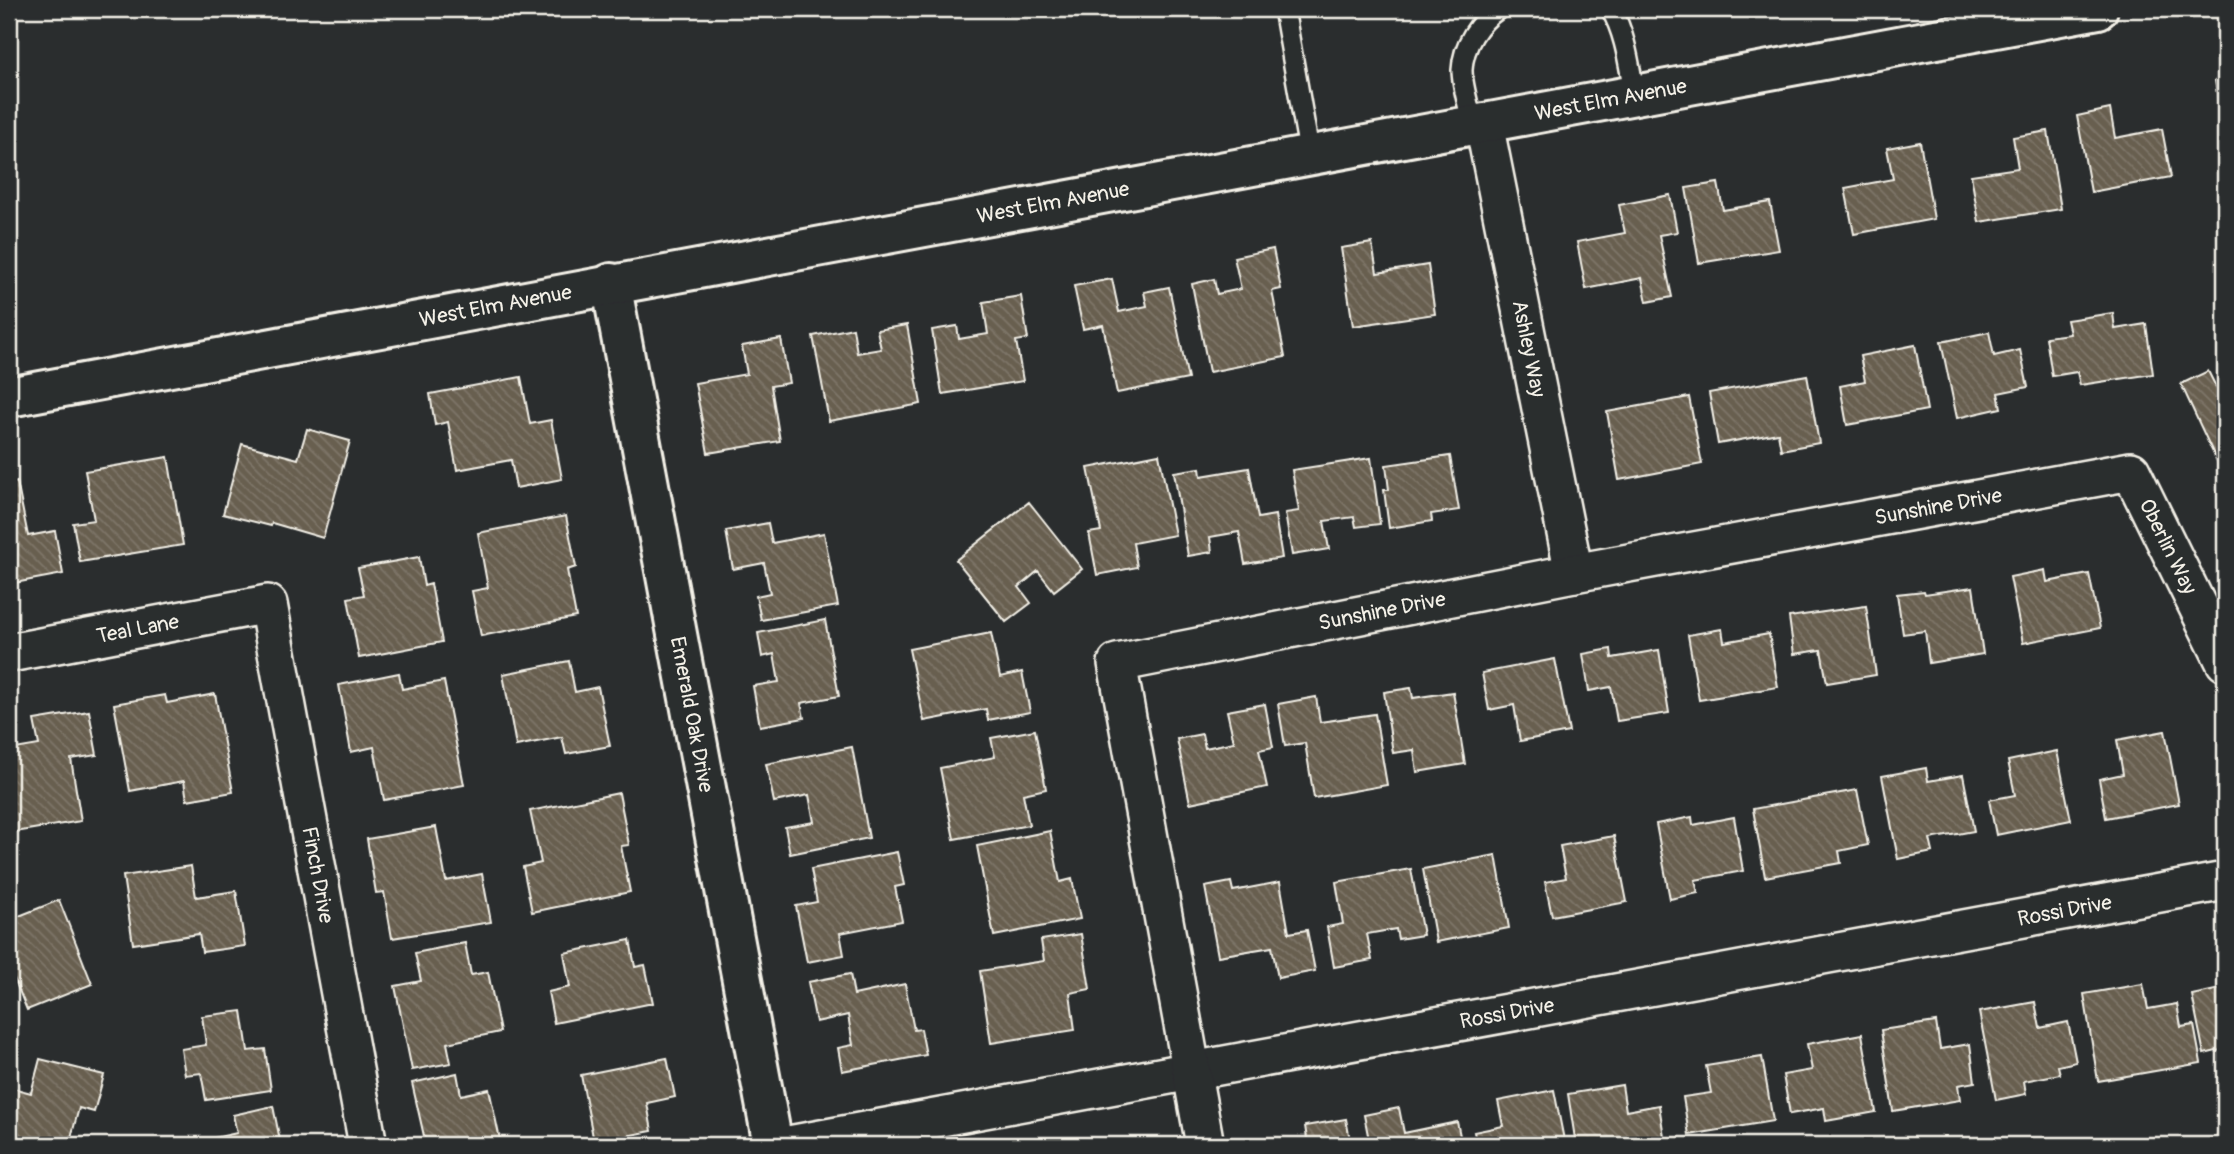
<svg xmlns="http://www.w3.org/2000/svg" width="2234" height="1154" font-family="Pangolin,sans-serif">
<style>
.building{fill:url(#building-back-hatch);stroke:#f4f1e8;stroke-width:2}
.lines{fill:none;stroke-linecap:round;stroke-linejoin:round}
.lane-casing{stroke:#f4f1e8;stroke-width:24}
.street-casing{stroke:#f4f1e8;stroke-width:42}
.secondary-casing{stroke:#f4f1e8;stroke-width:44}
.lane{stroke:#2a2d2e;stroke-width:19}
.street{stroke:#2a2d2e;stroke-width:37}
.secondary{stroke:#2a2d2e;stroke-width:38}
.labels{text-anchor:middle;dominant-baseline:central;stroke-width:6;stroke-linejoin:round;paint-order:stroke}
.street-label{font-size:21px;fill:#f4f1e8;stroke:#2a2d2e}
</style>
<defs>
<pattern id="building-back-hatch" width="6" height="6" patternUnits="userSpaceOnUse" patternTransform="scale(1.75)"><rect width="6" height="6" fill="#685f50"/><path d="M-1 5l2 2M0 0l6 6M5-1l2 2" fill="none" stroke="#7e7669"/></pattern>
</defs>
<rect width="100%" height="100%" fill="#2a2d2e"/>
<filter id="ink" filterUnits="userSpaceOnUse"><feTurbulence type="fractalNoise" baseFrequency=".0143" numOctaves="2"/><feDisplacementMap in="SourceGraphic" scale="14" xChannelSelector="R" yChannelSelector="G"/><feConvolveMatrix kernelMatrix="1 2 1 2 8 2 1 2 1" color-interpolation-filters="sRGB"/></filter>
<g filter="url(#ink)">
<path class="building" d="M2225,78V149L2215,80Z
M2110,109L2115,138L2162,129L2171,177L2091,192L2077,116Z
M2048,131L2061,209L1979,222L1971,175L2018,168L2013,137Z
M1920,142L1934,219L1854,234L1845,188L1893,179L1887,148Z
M1718,183L1723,210L1770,202L1779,250L1699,263L1686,188Z
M1670,195L1677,232L1659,235L1672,297L1647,302L1642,278L1586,289L1577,242L1625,233L1619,205Z
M1372,243L1377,273L1428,265L1435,314L1353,326L1341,248Z
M1273,249L1281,289L1272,291L1285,357L1209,372L1192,284L1214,279L1217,294L1241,289L1234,257Z
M1112,279L1119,312L1147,306L1144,292L1169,287L1188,379L1117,393L1103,325L1083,329L1074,286Z
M1021,296L1028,339L1016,341L1023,381L942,394L932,330L957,326L959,339L988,334L983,302Z
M2113,313L2115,329L2146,324L2153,374L2080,385L2077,372L2052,376L2046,337L2070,334L2067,320Z
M907,325L921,404L829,421L813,336L853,328L857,353L881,349L877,330Z
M1989,332L1994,356L2020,350L2028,387L1998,393L2001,408L1957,418L1941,342Z
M781,339L789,383L771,386L780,441L708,453L695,383L747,374L742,346Z
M1915,345L1927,410L1847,425L1840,386L1865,381L1860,356Z
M2208,371L2217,389L2225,385V468L2221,470L2181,384Z
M1807,375L1819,443L1781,450L1778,433L1718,444L1709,393Z
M521,377L530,424L551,420L562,479L516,488L511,460L457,470L448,422L435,425L430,394Z
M1689,397L1702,464L1619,480L1607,412Z
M307,429L350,441L323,538L272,523L271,526L223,514L242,444L298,459Z
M1159,454L1175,535L1133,543L1137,567L1097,575L1089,533L1101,531L1088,468Z
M1450,456L1459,510L1431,514L1432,521L1389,528L1384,490H1389L1386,465Z
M168,457L183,545L80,562L73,523L94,520L85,471Z
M1371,458L1380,524L1356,527L1354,517L1324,521L1329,549L1292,555L1285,513L1299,511L1292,470Z
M1200,468L1201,476L1249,468L1258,518L1275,515L1282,558L1245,564L1239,532L1210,537L1212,552L1188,556L1174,472Z
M17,482L28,536L55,531L63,574L9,584V484Z
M1029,502L1082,569L1054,591L1038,571L1019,587L1031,603L1006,622L956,560Z
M566,516L576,567L567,570L576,617L481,636L472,591L488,588L478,533Z
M768,523L772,543L824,533L838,606L761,620L756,596L770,593L764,563L733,569L726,531Z
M419,557L424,586L431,584L442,642L359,658L348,598L364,595L358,568Z
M2045,570L2047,582L2089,574L2100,628L2023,643L2010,577Z
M1973,587L1983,654L1929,663L1925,631L1903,634L1897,594L1924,591L1925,594Z
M1866,606L1876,675L1827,683L1821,650L1794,654L1789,617Z
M825,620L839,696L801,703L804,718L760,726L753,686L779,682L774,654L762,657L758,633Z
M1722,629L1724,642L1769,634L1778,687L1699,700L1688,635Z
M991,633L1000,677L1022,672L1030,712L988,720L986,709L924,721L909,649Z
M1611,649L1612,658L1659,650L1669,713L1617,721L1611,687L1589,691L1583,654Z
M1555,659L1569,732L1520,741L1514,705L1489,710L1482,673Z
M569,661L575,692L598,687L610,746L566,754L562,737L516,746L503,674Z
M399,673L402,689L444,681L464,785L384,800L374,747L351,752L339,685Z
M1411,688L1413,698L1453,692L1465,764L1417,772L1414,750L1393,753L1384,692Z
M215,694L233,792L187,800L184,781L130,791L114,704L165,695L167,703Z
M1316,697L1320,722L1375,714L1387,785L1314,798L1305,743L1285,746L1278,704Z
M1265,704L1273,747L1259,750L1267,787L1190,803L1177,739L1202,734L1205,748L1234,742L1227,711Z
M89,711L97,755L71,759L81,821L9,833V750L39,745L34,720Z
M1035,730L1046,789L1023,794L1029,825L954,839L940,768L995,757L991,738Z
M2165,731L2179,804L2106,818L2099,779L2123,774L2117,740Z
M852,747L869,838L790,854L785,827L814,822L809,795L774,802L766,764Z
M2057,751L2071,820L1996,835L1989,800L2015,795L2008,761Z
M1926,768L1928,781L1963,775L1974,831L1930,839L1933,852L1898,859L1882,776Z
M1857,790L1868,845L1839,851L1841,863L1765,877L1753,809Z
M619,793L629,845L621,846L630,892L532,912L523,867L541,863L530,811Z
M1692,817L1693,825L1734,817L1743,871L1695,880L1698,893L1670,899L1656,824Z
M436,827L446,881L482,874L491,922L392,938L384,892L376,893L367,839Z
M1050,831L1060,882L1072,879L1080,919L994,936L977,846Z
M1614,836L1627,902L1552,916L1545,882L1566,878L1560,846Z
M897,852L904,885L895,887L902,921L840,933L844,955L807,962L796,906L817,902L811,869Z
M1496,855L1509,928L1436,942L1423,869Z
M191,866L196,897L236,891L245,946L202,952L199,934L133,944L123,876Z
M1411,869L1423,935L1398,939L1396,929L1367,934L1372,960L1334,967L1327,927L1343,924L1336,882Z
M1231,882L1233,891L1280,882L1289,933L1307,930L1315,971L1278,978L1272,947L1218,956L1205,887Z
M59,900L92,984L27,1010L9,966V920Z
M1081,934L1090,989L1070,993L1075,1030L991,1043L980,971L1044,961L1041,940Z
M630,940L635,967L645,965L653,1003L554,1023L548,992L570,987L564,953Z
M465,943L471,975L488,972L500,1032L447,1043L451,1063L412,1070L395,986L421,981L415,953Z
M850,974L854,995L905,984L914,1030L921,1029L926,1055L842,1071L838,1048L853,1045L848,1015L816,1022L808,982Z
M2143,984L2148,1009L2177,1004L2181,1027L2194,1025L2201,1063L2098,1081L2084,994Z
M2225,988V1049L2204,1054L2192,995Z
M2035,1002L2040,1028L2068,1022L2076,1062L2058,1066L2060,1074L2024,1081L2026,1094L1996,1100L1979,1012Z
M242,1011L248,1051L265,1049L271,1090L206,1100L201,1073L185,1075L181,1049L206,1045L202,1016Z
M1936,1022L1940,1049L1970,1044L1975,1082L1958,1085L1960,1100L1893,1111L1881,1030Z
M1862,1034L1876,1112L1826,1121L1824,1108L1790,1114L1783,1075L1812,1070L1807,1044Z
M1762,1057L1773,1121L1689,1135L1683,1097L1711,1093L1706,1066Z
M667,1058L675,1097L647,1103L652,1131L594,1142L581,1075Z
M40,1059L104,1075L94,1112L79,1108L69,1145H41L20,1140L18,1145H9V1087L31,1093Z
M457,1073L461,1095L489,1089L501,1144L426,1145L412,1083Z
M1622,1085L1626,1111L1659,1105L1665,1143L1651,1145H1576L1568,1094Z
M1554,1090L1565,1145H1477L1474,1132L1503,1126L1498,1101Z
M273,1106L281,1145H182L237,1133L233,1115Z
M1399,1108L1404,1133L1457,1122L1462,1145H1370L1364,1115Z
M1346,1119L1351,1145H1308L1305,1126Z"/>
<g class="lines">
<g class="lane-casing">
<path id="lane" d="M1284,9L1310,156
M1611,9C1626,35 1629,66 1635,96
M1473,126C1470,110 1462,86 1462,70C1463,45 1479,22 1498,9"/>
</g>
<g class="street-casing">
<g id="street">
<path id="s1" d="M1484,124L1574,573"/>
<path id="s2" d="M9,653L268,604L368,1145"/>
<path id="s3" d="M789,1145L2225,881"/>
<path id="s4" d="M1205,1145L1117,663L1574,573L2131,471L2225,662"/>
</g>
</g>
<g class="secondary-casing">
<g id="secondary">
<path id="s5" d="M611,283L773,1145"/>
<path id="s6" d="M9,397C705,265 1402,139 2098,9"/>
</g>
</g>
<use href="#lane" class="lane"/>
<use href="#street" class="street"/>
<use href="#secondary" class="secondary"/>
</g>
</g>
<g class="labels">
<g class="street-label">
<text stroke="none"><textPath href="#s6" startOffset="1629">West Elm Avenue</textPath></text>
<text stroke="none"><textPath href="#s6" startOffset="1062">West Elm Avenue</textPath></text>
<text stroke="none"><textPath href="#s6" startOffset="495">West Elm Avenue</textPath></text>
<text stroke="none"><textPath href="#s1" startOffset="229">Ashley Way</textPath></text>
<text stroke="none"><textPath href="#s4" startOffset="1326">Sunshine Drive</textPath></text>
<text stroke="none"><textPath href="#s4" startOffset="1606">Oberlin Way</textPath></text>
<text stroke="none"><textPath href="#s4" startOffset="760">Sunshine Drive</textPath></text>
<text stroke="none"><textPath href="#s2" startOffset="131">Teal Lane</textPath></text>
<text stroke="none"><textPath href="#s5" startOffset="439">Emerald Oak Drive</textPath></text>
<text stroke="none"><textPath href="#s2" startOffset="539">Finch Drive</textPath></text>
<text stroke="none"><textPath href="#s3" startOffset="1297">Rossi Drive</textPath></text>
<text stroke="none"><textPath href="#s3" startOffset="730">Rossi Drive</textPath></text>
</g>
</g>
<rect width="2234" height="1154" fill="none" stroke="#2a2d2e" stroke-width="35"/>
<rect x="18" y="18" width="2199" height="1119" fill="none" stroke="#f4f1e8" stroke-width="2.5" filter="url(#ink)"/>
</svg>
